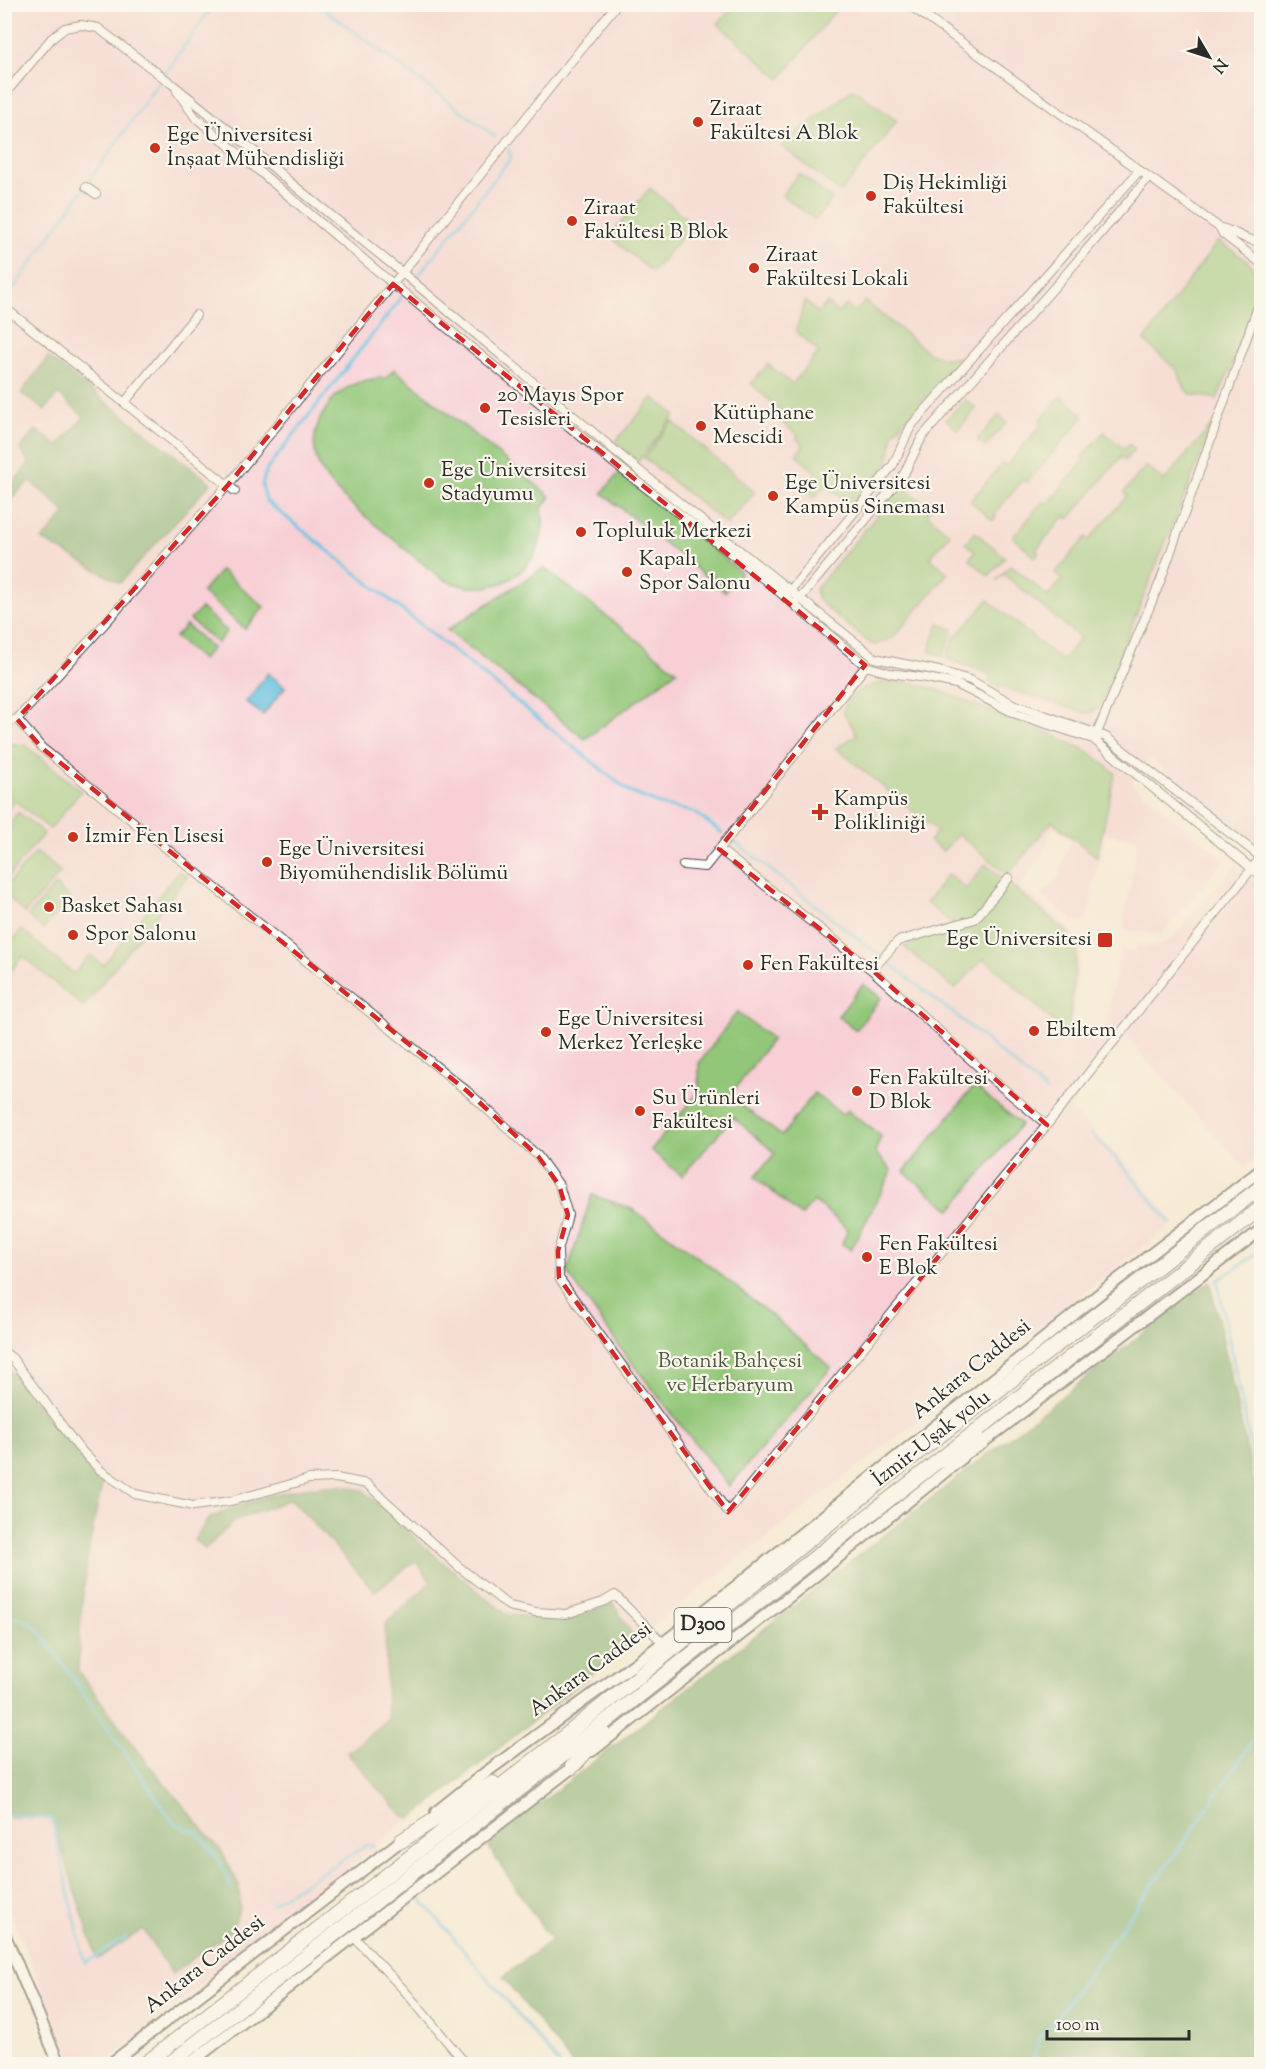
<svg xmlns="http://www.w3.org/2000/svg" width="1266" height="2069" font-family="'Sorts Mill Goudy',serif">
<style>
.built{fill:#f7cfd5}
.green{fill:#92c678;stroke:#5e7852;stroke-width:1.5}
.forest{fill:#75ab68;stroke:#506b4a;stroke-width:1.5}
.water{fill:#63c1e1;stroke:#477686;stroke-width:1.5}
.lines{fill:none;stroke-linecap:round;stroke-linejoin:round}
.stream{stroke:#63c1e1;stroke-width:3}
.street-casing{stroke:#494845;stroke-width:10}
.secondary-casing{stroke:#494845;stroke-width:14}
.highway-casing{stroke:#494845;stroke-width:16}
.street{stroke:#fff;stroke-width:8}
.secondary{stroke:#fff;stroke-width:10}
.highway{stroke:#fff;stroke-width:14}
.marked{fill:none;stroke:#d62828;stroke-width:4.5;stroke-dasharray:12 8;stroke-linejoin:round}
.poi-dot{fill:#c8321e;stroke:#fbf7ec;stroke-width:2}
.labels{text-anchor:middle;dominant-baseline:central;stroke-width:4.5;stroke-linejoin:round;paint-order:stroke}
.shield{fill:#fbf7ec;stroke:#696865;stroke-width:1.5}
.shield-label{font-size:20px;font-weight:bold;fill:#2b2b2b}
.poi-label{font-size:21px;fill:#2b2b2b;stroke:#fbf7ec;text-anchor:start}
.park-label{font-size:21px;fill:#4a5a42;stroke:#fbf7ec}
.street-label{font-size:21px;fill:#2b2b2b;stroke:#fbf7ec}
</style>
<rect width="100%" height="100%" fill="#fbf7ec"/>
<filter id="ink" filterUnits="userSpaceOnUse"><feTurbulence type="fractalNoise" baseFrequency=".0167" numOctaves="2"/><feDisplacementMap in="SourceGraphic" scale="12" xChannelSelector="R" yChannelSelector="G"/><feConvolveMatrix kernelMatrix="1 2 1 2 8 2 1 2 1" color-interpolation-filters="sRGB"/></filter>
<filter id="wash" filterUnits="userSpaceOnUse"><feTurbulence type="fractalNoise" baseFrequency=".008" numOctaves="4" result="noise"/><feDisplacementMap in="SourceGraphic" scale="24" xChannelSelector="R" yChannelSelector="G"/><feGaussianBlur stdDeviation="1.35" result="paint"/><feColorMatrix in="noise" values="0 0 0 0 0 0 0 0 0 0 0 0 0 0 0 0 0 1.4 0 .05"/><feComposite in="paint" operator="in"/></filter>
<g filter="url(#wash)">
<rect width="100%" height="100%" fill="#f6ebd6"/>
<path class="built" d="M5,5H1261V849L1150,758L1131,783L1225,860L1161,934L1123,930L1138,839L1105,834L1086,922H1074L1042,895L1059,877L1070,840L1053,826L1041,859L1018,889L1037,900L1070,928L1082,950L1071,1029L1104,1035L1120,949L1135,952L1136,945L1157,947L1172,938L1234,867L1261,885V1153L1244,1167L1126,1037L1069,1108L1124,1162L1174,1223L635,1639L103,2064H73L5,1899Z"/>
<path class="green" d="M734,5V4L840,5L780,79L718,24Z
M853,89L897,121L841,192L781,146Z
M799,173L832,199L815,220L782,195Z
M650,188L693,224L652,272L614,240L613,232Z
M1218,241C1230,250 1252,260 1257,274C1266,298 1227,375 1217,399L1192,395L1185,389L1177,370L1144,341Z
M805,301L818,313L827,303L838,313L846,305L856,312L865,301L928,352L943,358L964,357L893,433L889,461L850,506L826,485L814,498L803,489L817,473L796,455L804,445L796,438L798,435L773,416L778,408L751,384L768,364L792,384L819,352L796,331Z
M394,369L551,497L542,508C551,567 496,605 443,579C422,564 402,546 382,530C344,498 289,463 327,407C340,387 362,378 386,378Z
M1061,396L1084,416L1027,483L1023,480L994,514L996,517L993,521L970,501L1002,464L1006,466L1042,424L1040,421Z
M653,397L675,415L638,462L615,442Z
M965,399L976,409L958,430L946,420Z
M999,415L1007,422L985,447L977,440Z
M672,421L755,492L727,525L644,458Z
M1214,423L1099,707L1093,712L1086,713L995,685L990,682V674L946,658L955,634L958,635L988,600L1062,661L1080,638L1003,574L996,581L1011,565L1048,596L1062,580L1055,573L1086,537L1089,540L1127,496L1124,492L1146,466L1164,481Z
M1104,432L1124,449L1129,444L1135,449L1125,460L1121,457L1069,519L1065,516L1036,550L1039,553L1035,557L1013,537L1043,501L1047,504L1085,460L1082,457Z
M619,473L741,572L725,592L602,493Z
M902,485L930,509L927,514L950,534L930,558L948,573L893,638L876,645L871,644L822,604L817,597L815,590Z
M975,532L1005,557L989,576L969,559L975,552L965,543Z
M544,568L677,671L585,739L447,630Z
M221,570L264,607L245,629L202,592Z
M201,608L227,631L217,643L190,620Z
M939,624L953,629L943,656L929,651Z
M186,625L212,648L202,660L175,637Z
M894,681L912,683L933,688L1053,735L1089,752L1115,773L1097,857L1052,821L1008,875L958,834L943,851L929,841L937,831L836,748L857,735L843,712C849,689 874,684 894,681Z
M5,743L25,745L81,791L50,829L15,801L5,812Z
M18,812L44,833L8,877L5,874V829Z
M36,852L61,872L25,913L5,894V879L10,882Z
M985,864L1066,931L1077,948L1068,1035L984,958L955,989L904,947L954,925L926,903L948,874L966,889Z
M179,871L187,877L83,1007L23,956L5,978V949L22,930L74,974L90,955L103,965Z
M55,885L70,898L43,929L28,916Z
M863,984L881,998L856,1030L838,1016Z
M737,1012L772,1039L730,1096L782,1136L814,1093L843,1115L847,1110L881,1136L875,1152L892,1171L851,1250L842,1244L848,1229L814,1201L801,1216L755,1177L775,1153L733,1117L682,1176L651,1150L699,1092V1063Z
M974,1086L1021,1124L951,1210L904,1172Z
M592,1195L632,1209L706,1263L776,1319L831,1368L729,1486L624,1353L567,1272Z"/>
<path class="forest" d="M48,357L211,483L120,583L42,540L66,513L30,481L10,500L5,496V493L29,463L20,448L36,430L58,446L84,417L58,394L45,410L21,393Z
M1210,1281L1261,1514V2064H572L503,1977L551,1940L487,1845Z
M5,1365L78,1455L104,1479C87,1541 80,1607 78,1671L150,1766L222,1852L239,1885L240,1907L232,1930L172,1974L143,1929L97,1959L52,1819L5,1816Z
M339,1485L363,1490L427,1549L506,1614L554,1621L573,1620L613,1603L635,1639L411,1819L402,1815L347,1753L387,1720L385,1624L431,1582L416,1561L375,1591L291,1499L236,1520L205,1549L194,1540L208,1519L239,1505L271,1495L303,1488Z"/>
<path class="water" d="M268,673L285,687L263,715L246,702Z"/>
<g class="lines">
<path class="stream" d="M317,4L495,136
M418,276L511,158L509,149
M401,298L267,469L262,484L266,501L630,792L664,806L694,812L722,833
M4,302L214,4
M735,842L968,1025L1046,1091
M1092,1134L1123,1166L1171,1223
M1257,1476L1217,1281L1262,1250
M1260,1490L1262,1499
M4,1618C23,1615 30,1621 42,1634L174,1823L198,1833L220,1862L232,1889
M4,1814L52,1819L85,1963L127,1937
M416,1893L559,2064
M272,1903L367,1845L374,1846
M1032,2064L1040,2036L1052,2024L1196,1825L1256,1736L1262,1724"/>
</g>
</g>
<g filter="url(#ink)">
<g class="lines">
<g class="street-casing">
<path id="street" d="M908,4L1220,228L1223,234L1262,264
M177,91L195,117L393,284L615,464L764,579L866,666L890,673L927,678L956,684L1016,714L1093,739
M4,95L51,39L65,28L81,25L98,28L172,84L240,139L291,183L405,275L637,469L875,658L939,671L970,680L1013,704L1106,737L1262,858
M86,187L96,194
M1220,228C1235,230 1245,242 1262,241
M4,307L235,491
M125,402L196,315
M788,593L893,465L911,426L1139,171
M798,601L904,474L922,437L1066,274L1148,178
M17,719L42,748L467,1091L538,1156L559,1185L568,1215L558,1251L559,1278L728,1512L1047,1125L1261,857
M4,723L17,719L91,639L228,485L393,284L617,4
M1098,736L1097,733L1160,582L1262,295
M1093,739L1262,877
M719,849L872,970L992,1079L1047,1125
M683,865L705,867L866,666
M872,970L898,941L975,919L1009,878
M4,1352L12,1358L42,1398L77,1446L100,1470L135,1494L193,1506L231,1501L309,1479L336,1478L367,1484L459,1567L509,1606L536,1612L566,1614L603,1602L615,1595L663,1643
M354,1937L404,1990L466,2064"/>
</g>
<g class="secondary-casing">
<path id="secondary" d="M978,1446L1262,1229
M592,1751L790,1596L961,1459
M436,1812L485,1773L663,1643L735,1587L1103,1291L1262,1169
M4,1933L59,2064
M110,2064L406,1837
M189,2064L578,1763"/>
</g>
<g class="highway-casing">
<path id="highway" d="M948,1462L982,1442
M572,1767L603,1733
M401,1841L493,1783
M145,2064L556,1743L907,1461L1262,1186
M169,2064L1262,1207"/>
</g>
<use href="#street" class="street"/>
<use href="#secondary" class="secondary"/>
<use href="#highway" class="highway"/>
</g>
</g>
<path d="M0 0H1266V2069H0ZM393,284L865,665L719,849L872,970L1047,1125L728,1512L559,1278L558,1251L568,1215L559,1185L538,1156L467,1091L42,748L17,719L228,485Z" fill="#f6ebd6" fill-opacity=".55" fill-rule="evenodd"/>
<path class="marked" d="M393,284L865,665L719,849L872,970L1047,1125L728,1512L559,1278L558,1251L568,1215L559,1185L538,1156L467,1091L42,748L17,719L228,485Z"/>
<g class="poi-dot">
<circle cx="698" cy="122" r="6"/>
<circle cx="155" cy="148" r="6"/>
<circle cx="871" cy="196" r="6"/>
<circle cx="572" cy="221" r="6"/>
<circle cx="754" cy="268" r="6"/>
<circle cx="485" cy="408" r="6"/>
<circle cx="701" cy="426" r="6"/>
<circle cx="429" cy="483" r="6"/>
<circle cx="773" cy="496" r="6"/>
<circle cx="581" cy="532" r="6"/>
<circle cx="627" cy="572" r="6"/>
<path d="M817 803h6v6h6v6h-6v6h-6v-6h-6v-6h6z"/>
<circle cx="73" cy="837" r="6"/>
<circle cx="267" cy="862" r="6"/>
<circle cx="49" cy="907" r="6"/>
<circle cx="73" cy="935" r="6"/>
<rect x="1097" y="932" width="16" height="16" rx="3"/>
<circle cx="748" cy="965" r="6"/>
<circle cx="1034" cy="1031" r="6"/>
<circle cx="546" cy="1032" r="6"/>
<circle cx="857" cy="1091" r="6"/>
<circle cx="640" cy="1111" r="6"/>
<circle cx="867" cy="1257" r="6"/>
</g>
<g class="labels">
<rect class="shield" x="674.5" y="1608" width="57" height="34" rx="4.5"/>
<g class="shield-label">
<text x="703" y="1625">D300</text>
</g>
<g class="poi-label">
<text x="710" y="110">Ziraat<tspan x="710" dy="24">Fakültesi A Blok</tspan></text>
<text x="167" y="136">Ege Üniversitesi<tspan x="167" dy="24">İnşaat Mühendisliği</tspan></text>
<text x="883" y="184">Diş Hekimliği<tspan x="883" dy="24">Fakültesi</tspan></text>
<text x="584" y="209">Ziraat<tspan x="584" dy="24">Fakültesi B Blok</tspan></text>
<text x="766" y="256">Ziraat<tspan x="766" dy="24">Fakültesi Lokali</tspan></text>
<text x="497" y="396">20 Mayıs Spor<tspan x="497" dy="24">Tesisleri</tspan></text>
<text x="713" y="414">Kütüphane<tspan x="713" dy="24">Mescidi</tspan></text>
<text x="441" y="471">Ege Üniversitesi<tspan x="441" dy="24">Stadyumu</tspan></text>
<text x="785" y="484">Ege Üniversitesi<tspan x="785" dy="24">Kampüs Sineması</tspan></text>
<text x="593" y="532">Topluluk Merkezi</text>
<text x="639" y="560">Kapalı<tspan x="639" dy="24">Spor Salonu</tspan></text>
<text x="834" y="800">Kampüs<tspan x="834" dy="24">Polikliniği</tspan></text>
<text x="85" y="837">İzmir Fen Lisesi</text>
<text x="279" y="850">Ege Üniversitesi<tspan x="279" dy="24">Biyomühendislik Bölümü</tspan></text>
<text x="61" y="907">Basket Sahası</text>
<text x="85" y="935">Spor Salonu</text>
<text x="1092" y="940" text-anchor="end">Ege Üniversitesi</text>
<text x="760" y="965">Fen Fakültesi</text>
<text x="558" y="1020">Ege Üniversitesi<tspan x="558" dy="24">Merkez Yerleşke</tspan></text>
<text x="1046" y="1031">Ebiltem</text>
<text x="869" y="1079">Fen Fakültesi<tspan x="869" dy="24">D Blok</tspan></text>
<text x="652" y="1099">Su Ürünleri<tspan x="652" dy="24">Fakültesi</tspan></text>
<text x="879" y="1245">Fen Fakültesi<tspan x="879" dy="24">E Blok</tspan></text>
</g>
<g class="park-label">
<text x="730" y="1362">Botanik Bahçesi<tspan x="730" dy="24">ve Herbaryum</tspan></text>
</g>
<g class="street-label">
<text transform="translate(972 1370) rotate(-39)">Ankara Caddesi</text>
<text transform="translate(932 1439) rotate(-38)">İzmir-Uşak yolu</text>
<text transform="translate(591 1670) rotate(-36)">Ankara Caddesi</text>
<text transform="translate(205 1965) rotate(-38)">Ankara Caddesi</text>
</g>
</g>
<rect width="1266" height="2069" fill="none" stroke="#fbf7ec" stroke-width="24"/>
<g transform="translate(1209 57) rotate(129)" stroke="#fbf7ec" stroke-width="4.5" paint-order="stroke">
<path d="M0-4.5L10 22L0 15L-10 22Z" fill="#2b2b2b"/>
<text y="-9" font-size="16" font-weight="bold" text-anchor="middle" fill="#2b2b2b">N</text>
</g>
<path d="M1047 2030v9h142v-9" fill="none" stroke="#2b2b2b" stroke-width="3"/>
<text x="1056" y="2030" font-size="18" fill="#2b2b2b" stroke="#fbf7ec" stroke-width="4.5" paint-order="stroke">100 m</text>
</svg>
